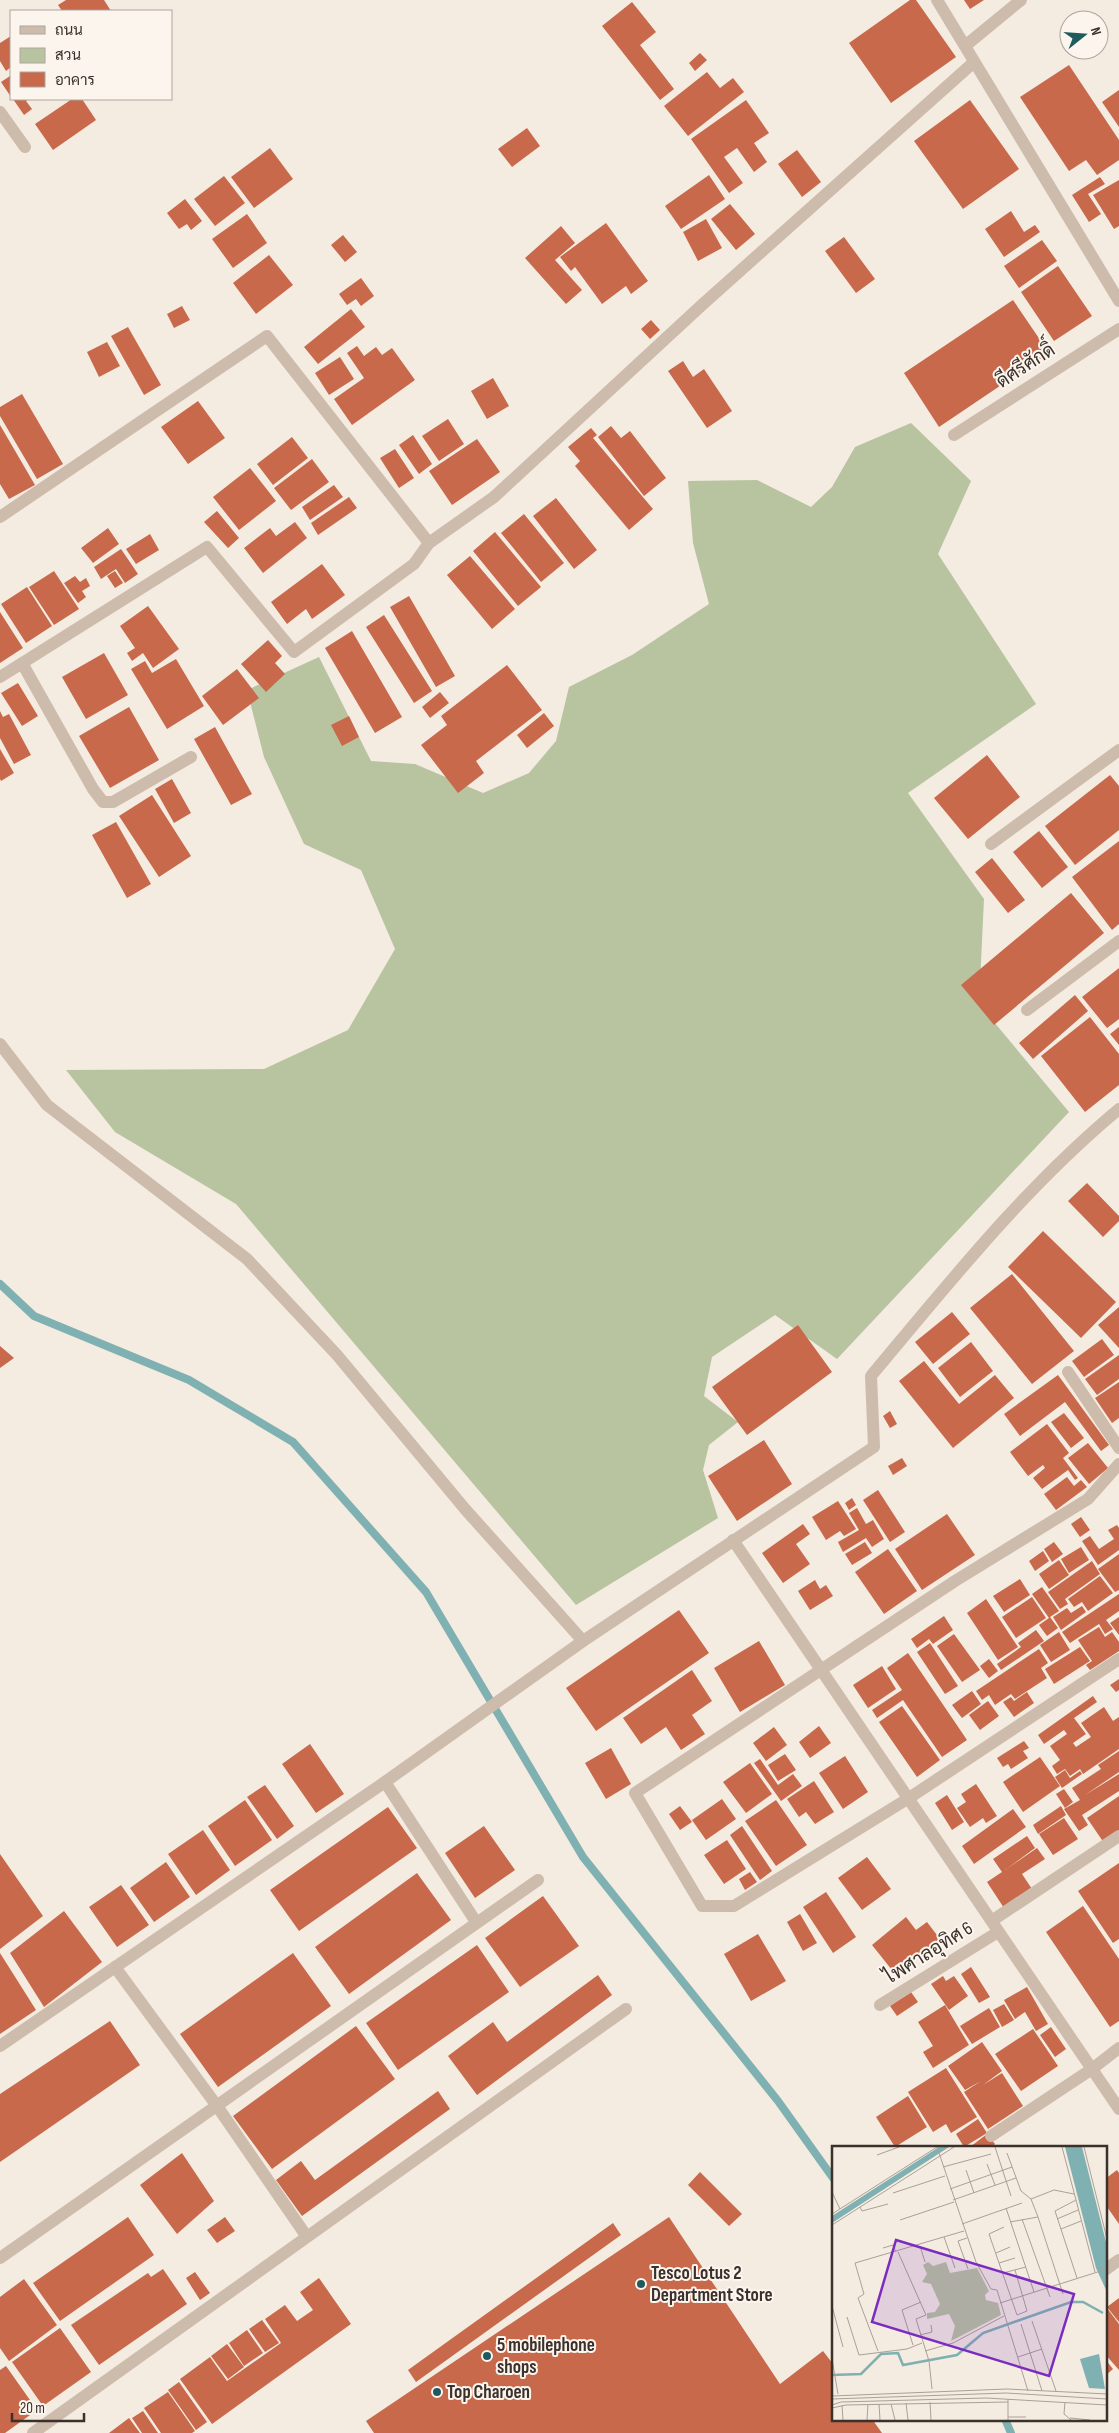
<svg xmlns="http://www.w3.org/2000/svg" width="1119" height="2433" font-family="'Sofia Sans Condensed',Sarabun,sans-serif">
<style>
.green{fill:#b8c4a0}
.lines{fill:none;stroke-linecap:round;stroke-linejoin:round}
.stream{stroke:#7fb0b2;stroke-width:8}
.building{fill:#c8694b}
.minor{stroke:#cdbbac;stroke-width:12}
.tertiary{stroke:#cdbbac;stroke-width:12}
.poi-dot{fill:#1f5a5e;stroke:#fbf5ee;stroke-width:2}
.labels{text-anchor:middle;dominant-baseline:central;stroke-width:4;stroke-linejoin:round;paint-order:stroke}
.street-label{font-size:19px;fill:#3b302b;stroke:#fbf5ee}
.poi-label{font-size:19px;font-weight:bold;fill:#3b302b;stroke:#fbf5ee;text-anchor:start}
.inset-river{fill:none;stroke:#7fb0b2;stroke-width:2.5}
.inset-road{fill:none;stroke:#aaa098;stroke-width:1}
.view{fill:#7b2cbf;fill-opacity:0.15;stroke:#7b2cbf;stroke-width:2.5}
.inset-edge{fill:none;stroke:#3b302b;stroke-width:2.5}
</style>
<rect width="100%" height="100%" fill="#f4ebe1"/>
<path class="green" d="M911,423L971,481L938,554L1036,704L908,793L984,899L979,1004L1069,1112L837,1359L775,1315L712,1357L704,1396L738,1422L709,1445L703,1470L718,1518L576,1605L236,1204L115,1132L66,1070L264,1069L348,1030L395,949L361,870L304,844L264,757L247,690L319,657L371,761L415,764L483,793L529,773L556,741L569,687L632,655L709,604L693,543L688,481L757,480L811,507L832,487L855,447Z"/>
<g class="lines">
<path class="stream" d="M0,1284L34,1316L189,1380L293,1442L426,1592L583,1857L778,2101L833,2178
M1005,2419L1011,2433"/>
</g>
<path class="building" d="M66,0H104L111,11H62L58,5Z
M910,0H916L956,57L891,103L849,43Z
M964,0H984L970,9Z
M632,2L656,32L640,45L674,89L660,100L602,26Z
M11,36V67L6,71L0,61V43Z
M700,53L707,60L695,71L689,63Z
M1069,65L1119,140V160L1097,175L1086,160L1069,171L1020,97Z
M707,72L720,88L733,78L744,92L688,136L664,106Z
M10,76L11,78V97L1,82Z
M1119,90V127L1102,102Z
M13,99H30L26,101L32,109L24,115Z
M72,99H82L96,120L53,150L35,124Z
M746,100L769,133L754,143L767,162L754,172L737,148L724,157L743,183L729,193L691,139Z
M970,100L1019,169L963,209L914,141Z
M527,128L540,146L512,167L498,149Z
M270,148L293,179L254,208L231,177Z
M797,150L821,182L802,197L778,164Z
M709,175L725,199L681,229L665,206Z
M224,176L245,203L215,226L194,199Z
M1100,177L1105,184L1088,194L1101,214L1089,222L1072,195Z
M1119,180V226L1114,229L1093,195Z
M185,199L202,221L191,230L187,224L179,229L167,213Z
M730,204L755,234L736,250L711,219Z
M1011,211L1024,232L1035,225L1040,232L1004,257L985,229Z
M247,214L267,243L233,268L212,239Z
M706,219L722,248L698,261L683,232Z
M606,223L648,281L631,294L626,286L602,304L575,267L571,271L560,257Z
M561,226L575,243L555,260L582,290L566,304L525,258Z
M343,235L357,252L345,262L331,245Z
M844,237L875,279L856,293L825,251Z
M1042,240L1057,261L1019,288L1004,266Z
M269,255L293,285L256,314L233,283Z
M1058,266L1092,316L1054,341L1021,292Z
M361,278L374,296L361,306L356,299L347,305L339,294Z
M1013,300L1049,353L939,427L904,373Z
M182,306L190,320L174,328L167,314Z
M351,309L365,327L318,364L304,347Z
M651,320L660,330L650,339L641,329Z
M128,327L161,385L144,395L111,336Z
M107,342L120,366L99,377L87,352Z
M357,346L364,356L376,347L382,355L392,348L415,380L352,425L334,399L364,378L347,353Z
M340,357L354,379L329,395L315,373Z
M683,361L693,377L704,369L732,411L707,428L668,371Z
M493,378L509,406L487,419L471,391Z
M22,394L63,464L37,479L0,416V407Z
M198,401L225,438L188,464L161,427Z
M448,419L464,444L439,461L422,436Z
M0,425L35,485L9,499L0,484Z
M611,426L621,438L630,431L666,478L644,496L598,437Z
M591,428L597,435L593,438L653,509L629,530L575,466L580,461L568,447Z
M413,435L432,464L419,474L399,445Z
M292,437L308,458L273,485L257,464Z
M477,439L500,472L452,505L429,471Z
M395,449L414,478L399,488L380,458Z
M312,459L329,482L291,510L274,488Z
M250,468L276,501L239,530L213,497Z
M334,485L343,497L310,520L302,507Z
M349,497L357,508L318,535L311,523Z
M556,498L597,550L574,569L533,516Z
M217,511L239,538L228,548L204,522Z
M524,514L564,563L541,582L501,533Z
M295,522L307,538L263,573L244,548L270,528L276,536Z
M108,528L119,544L93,563L81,548Z
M495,532L541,587L518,606L473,551Z
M150,534L159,550L136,564L126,549Z
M121,549L138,574L125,583L116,569L101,579L94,567Z
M470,556L515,609L492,629L447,575Z
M322,564L345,595L312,619L306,609L287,624L271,602Z
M54,571L79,609L54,625L29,587Z
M115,571L123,583L115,588L107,576Z
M75,576L80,582L86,578L90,586L82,591L86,597L78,603L64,583Z
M27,587L52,626L26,643L1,604Z
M409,596L455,676L436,687L390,607Z
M148,606L179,649L153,668L143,653L132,661L127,653L135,648L120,626Z
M0,612L23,648L0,663Z
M384,615L432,691L414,703L366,627Z
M352,631L402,717L375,733L325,648Z
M268,640L282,656L275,663L285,674L266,692L241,664Z
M104,653L128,695L86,719L62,677Z
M176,659L204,706L167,729L131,669L145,661L152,673Z
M507,665L542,710L476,761L484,773L458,793L421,745L447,725L441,716Z
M237,669L259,698L223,725L202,696Z
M18,683L38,716L22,726L1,693Z
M440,692L449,703L430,718L422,707Z
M129,707L159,760L110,788L79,736Z
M0,711L3,717L9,714L31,755L14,764L0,738Z
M544,713L554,726L527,748L517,735Z
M349,716L359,737L342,746L331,725Z
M215,727L252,794L231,805L194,739Z
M0,749L14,773L1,781L0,779Z
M987,755L1020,797L968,839L934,798Z
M1110,775L1119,786V830L1075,865L1045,826Z
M172,779L191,813L174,823L155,789Z
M152,795L191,856L159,877L119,816Z
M116,822L151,884L127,898L92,835Z
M1039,831L1068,867L1042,888L1013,852Z
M1119,841V924L1112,930L1072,877Z
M992,858L1025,900L1008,913L975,872Z
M1071,893L1104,933L994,1025L961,985Z
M1119,968V1019L1107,1028L1082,997Z
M1075,995L1088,1011L1033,1059L1019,1043Z
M1090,1017L1119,1054V1085L1085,1112L1041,1056Z
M1119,1027V1045L1110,1034Z
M1087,1183L1119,1216V1221L1103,1237L1068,1201Z
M1043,1231L1116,1302L1081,1338L1008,1267Z
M1012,1274L1074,1351L1032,1384L970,1308Z
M1119,1307V1348L1098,1325Z
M952,1312L970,1334L933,1364L915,1342Z
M798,1325L832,1372L747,1435L712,1387Z
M1102,1339L1114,1355L1084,1377L1072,1361Z
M971,1342L993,1371L960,1397L938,1368Z
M0,1346L14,1358L0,1368Z
M1119,1355V1379L1097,1395L1085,1379Z
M924,1361L959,1404L995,1375L1014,1398L953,1448L899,1381Z
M1058,1375L1109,1445L1101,1451L1065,1402L1020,1436L1004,1414Z
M1119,1382V1418L1112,1423L1095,1398Z
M890,1411L897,1424L890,1428L883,1416Z
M1064,1413L1084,1438L1071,1448L1051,1422Z
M1047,1424L1069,1453L1063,1458L1078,1478L1075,1480L1068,1470L1042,1489L1033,1478L1045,1468L1043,1465L1028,1476L1010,1452Z
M764,1440L792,1484L737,1521L708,1476Z
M1088,1443L1108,1468L1089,1484L1068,1458Z
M902,1458L907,1466L893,1475L888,1466Z
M1067,1477L1074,1486L1081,1480L1087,1487L1056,1510L1044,1494Z
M878,1490L905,1532L890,1542L863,1500Z
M852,1498L856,1505L849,1510L845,1503Z
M838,1501L856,1529L844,1536L840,1531L826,1540L812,1517Z
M857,1508L866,1524L873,1520L884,1539L872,1547L866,1538L843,1552L838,1542L859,1530L849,1513Z
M947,1514L975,1555L922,1590L895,1549Z
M1081,1517L1090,1530L1080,1537L1071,1524Z
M803,1524L810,1534L796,1544L810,1564L783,1583L762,1553Z
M1117,1525L1119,1528V1550L1098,1565L1082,1541L1090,1536L1099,1549L1114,1539L1108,1530Z
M865,1542L872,1553L852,1565L845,1554Z
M1054,1542L1063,1554L1052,1562L1044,1549Z
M1081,1547L1089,1560L1069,1573L1061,1559Z
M888,1549L917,1591L884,1614L855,1572Z
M1043,1551L1049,1561L1035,1571L1029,1561Z
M1119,1554V1590L1115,1592L1098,1569Z
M1059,1560L1069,1575L1049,1589L1039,1574Z
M1092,1561L1100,1574L1065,1599L1068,1604L1060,1609L1048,1592Z
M1100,1576L1113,1593L1088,1611L1082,1602L1074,1607L1068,1599Z
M1020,1579L1030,1595L1004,1612L993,1596Z
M815,1580L820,1589L826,1585L833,1596L810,1610L798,1591Z
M1042,1587L1059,1611L1050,1617L1058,1628L1047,1636L1039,1625L1049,1618L1032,1594Z
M1119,1594V1611L1106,1620L1113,1629L1105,1634L1099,1624L1070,1643L1062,1632Z
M1032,1597L1046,1618L1016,1638L1002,1617Z
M986,1599L1018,1647L998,1660L967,1613Z
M1082,1606L1086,1612L1061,1630L1053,1617L1067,1608L1071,1613Z
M679,1610L709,1653L596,1731L566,1688Z
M944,1616L953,1630L933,1644L929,1639L917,1648L911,1639Z
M1119,1617V1635L1110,1623Z
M1099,1627L1105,1637L1112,1632L1119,1642V1651L1090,1670L1086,1665L1092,1661L1078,1640Z
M1036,1630L1044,1641L1001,1670L997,1664L1021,1647L1018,1643Z
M1059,1632L1070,1650L1051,1662L1040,1645Z
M954,1634L980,1670L962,1682L937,1646Z
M759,1641L785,1685L740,1712L714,1668Z
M930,1643L958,1686L945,1694L917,1652Z
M1080,1647L1090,1661L1054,1684L1045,1669Z
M1039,1649L1048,1663L1041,1668L1047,1678L1015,1699L1011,1694L995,1705L989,1695L982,1700L976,1691Z
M908,1653L967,1740L942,1757L903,1700L877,1718L872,1710L902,1690L887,1668Z
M989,1659L998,1671L989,1678L980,1666Z
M882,1666L896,1689L868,1708L853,1685Z
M692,1670L712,1701L692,1715L705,1734L681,1750L666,1727L641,1744L623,1718Z
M1119,1679V1690L1116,1692L1110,1685Z
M972,1691L981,1704L962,1718L952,1705Z
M1027,1692L1034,1703L1014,1717L1003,1702L1011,1697L1014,1701Z
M1093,1696L1097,1702L1074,1718L1086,1734L1073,1743L1076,1747L1091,1737L1081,1723L1104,1707L1113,1721L1119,1717V1749L1083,1774L1080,1769L1070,1776L1065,1769L1057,1774L1052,1766L1060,1760L1050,1746L1067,1734L1064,1730L1044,1744L1038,1735Z
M988,1701L999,1716L980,1730L969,1715Z
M902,1706L940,1760L917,1777L879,1722Z
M819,1726L831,1743L810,1758L799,1742Z
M774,1727L787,1745L766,1761L753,1743Z
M1024,1741L1029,1748L1023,1751L1028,1758L1011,1769L1008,1764L1003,1767L997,1758Z
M310,1744L344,1794L316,1813L282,1764Z
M611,1748L631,1784L606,1799L585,1763Z
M1119,1751V1772L1085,1795L1119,1774V1791L1082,1815L1088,1825L1079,1831L1064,1809L1080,1800L1072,1788L1101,1769L1098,1765Z
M785,1754L796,1770L778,1781L768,1765Z
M845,1756L868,1792L843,1809L819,1773Z
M1040,1757L1060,1786L1023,1812L1003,1782Z
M760,1759L778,1785L793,1774L802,1786L781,1801L754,1763Z
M750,1763L772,1794L746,1813L723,1782Z
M1065,1770L1070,1778L1080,1771L1082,1774L1062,1788L1055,1777Z
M814,1781L834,1812L815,1824L806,1812L799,1817L787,1799Z
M976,1784L997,1816L986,1823L983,1818L970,1827L957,1808L966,1802L961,1794Z
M265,1785L294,1826L277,1839L247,1797Z
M1064,1789L1073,1802L1065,1808L1056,1794Z
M947,1795L964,1822L952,1830L935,1803Z
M1119,1796V1833L1104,1843L1087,1818Z
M722,1799L736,1819L706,1840L692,1820Z
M245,1800L272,1840L235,1866L208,1826Z
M776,1800L807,1845L776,1866L745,1821Z
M680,1806L692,1822L680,1830L669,1814Z
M1061,1806L1066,1815L1038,1834L1033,1825Z
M388,1807L417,1848L299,1931L270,1890Z
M1013,1809L1026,1827L974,1864L962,1846Z
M1064,1818L1078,1839L1053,1855L1039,1834Z
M484,1826L515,1870L475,1898L445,1853Z
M742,1826L772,1871L760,1880L730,1835Z
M203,1830L230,1870L196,1895L168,1854Z
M1027,1836L1035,1848L1005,1870L1037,1848L1045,1859L1022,1874L1032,1889L1004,1908L987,1882L1002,1872L993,1859Z
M727,1840L746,1869L724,1884L704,1855Z
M0,1854L43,1916L0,1949Z
M867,1857L891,1889L862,1910L838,1878Z
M166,1862L190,1897L154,1922L130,1888Z
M1119,1863V1939L1113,1943L1078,1891Z
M750,1872L757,1882L745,1890L739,1879Z
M417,1873L451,1920L349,1994L315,1947Z
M121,1885L149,1925L117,1947L89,1907Z
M826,1892L856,1937L833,1953L803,1907Z
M543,1896L579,1946L520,1987L485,1938Z
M1083,1906L1119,1959V2021L1110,2027L1046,1932Z
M64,1911L102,1962L44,2007L10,1953Z
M800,1914L817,1943L803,1951L787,1922Z
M906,1917L916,1930L927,1922L940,1939L896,1975L872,1945Z
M758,1934L786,1981L751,2001L724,1954Z
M477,1945L509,1992L398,2070L366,2023Z
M0,1953L36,2010L0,2034Z
M293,1953L331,2006L218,2087L180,2034Z
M971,1967L990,1997L979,2003L961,1974Z
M598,1975L612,1995L477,2095L448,2056L493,2022L507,2042Z
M943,1976L946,1981L954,1976L968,1996L949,2010L931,1984Z
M1027,1987L1048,2024L1036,2031L1025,2012L1015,2019L1004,2000Z
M911,1992L918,2002L897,2016L890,2006Z
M1004,2004L1014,2020L1002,2027L993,2010Z
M945,2005L969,2045L933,2068L923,2052L933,2046L918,2022Z
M989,2008L1000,2027L972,2044L960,2026Z
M110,2021L140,2065L0,2162V2094Z
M356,2026L395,2079L272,2169L233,2116Z
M1051,2027L1066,2049L1055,2057L1040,2035Z
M1033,2029L1058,2066L1021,2091L995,2054Z
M982,2042L1002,2071L983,2085L1002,2073L1023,2106L988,2129L964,2092L981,2081L965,2090L948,2066Z
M946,2068L977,2117L951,2133L946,2124L933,2132L908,2092Z
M438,2091L450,2109L302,2216L276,2180L301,2161L315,2180Z
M908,2096L927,2127L895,2147L876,2117Z
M978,2119L987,2133L964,2147L956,2134Z
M987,2134L995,2144L992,2147H970Z
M182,2153L214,2201L177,2234L140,2185Z
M1117,2170L1119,2173V2224L1105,2204V2179Z
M700,2172L742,2214L729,2226L688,2185Z
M128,2217L154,2255L60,2321L33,2283Z
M225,2217L235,2231L217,2243L207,2230Z
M669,2217L780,2384L823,2351L833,2364V2419H872L882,2433H374L366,2421Z
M613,2223L621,2235L416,2382L408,2370Z
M163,2269L187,2304L99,2365L71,2325L148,2273L151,2277Z
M195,2272L210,2293L200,2300L186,2278Z
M319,2278L351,2324L212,2424L180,2379L210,2357L227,2381L281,2343L265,2319L285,2305L297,2321L313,2310L300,2292Z
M24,2279L57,2325L9,2361L0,2348V2297Z
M1119,2298V2322L1107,2307Z
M1107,2308L1119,2324V2370L1105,2354Z
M262,2320L279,2343L265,2352L249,2329Z
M60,2328L91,2372L43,2406L12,2362Z
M247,2330L263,2353L244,2366L229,2343Z
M227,2344L244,2367L228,2379L211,2356Z
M1105,2359L1113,2369L1105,2376Z
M6,2366L37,2410L5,2433H0V2370Z
M179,2382L207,2422L196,2430L168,2390Z
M168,2392L195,2431L192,2433H161L144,2408Z
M143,2411L158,2433H142L132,2418Z
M129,2418L140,2433H109Z"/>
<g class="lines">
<path class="minor" d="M937,0L1119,301
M965,46L1021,0
M0,112L25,147
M954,435L1119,329
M0,517L267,336L429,543
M22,663L93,789L103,802H113L191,757
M0,677L207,547L294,652L414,564L429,543L494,497L703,304L973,63
M991,844L1119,750
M1027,1010L1119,941
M0,1044L47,1105L247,1259L337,1355L465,1509L583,1641
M1068,1372L1119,1448
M1119,1464L1088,1499L955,1581L635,1793L702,1906H734L909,1798L1119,1659
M733,1540L1119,2109
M385,1782L476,1922
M993,1920L1119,1836
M115,1967L217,2106L307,2237
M880,2005L998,1932
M991,2136L1092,2069L1119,2048
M0,2258L538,1880
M1105,2270L1119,2260
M33,2433L626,2009"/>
<path class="tertiary" d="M0,2046L385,1782L583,1641L874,1447L871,1376C949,1283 1025,1187 1119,1109"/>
</g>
<g class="poi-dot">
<circle cx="641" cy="2284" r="5"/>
<circle cx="487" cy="2356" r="5"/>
<circle cx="437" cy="2392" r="5"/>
</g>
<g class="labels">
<g class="street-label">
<text transform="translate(1026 366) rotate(-33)">ดีศรีศักดิ์</text>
<text transform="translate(929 1953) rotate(-32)">ไพศาลอุทิศ 6</text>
</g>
<g class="poi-label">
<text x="651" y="2273">Tesco Lotus 2<tspan x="651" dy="22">Department Store</tspan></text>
<text x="497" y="2345">5 mobilephone<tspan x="497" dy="22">shops</tspan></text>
<text x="447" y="2392">Top Charoen</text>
</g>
</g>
<g transform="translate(832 2146)">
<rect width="275" height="275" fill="#f4ebe1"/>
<path d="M96,116L101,120L114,116L118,127L145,122L157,145L153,149L154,154L166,157L169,169L119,195L123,180L117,168L95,173V167L103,166L108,158L99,138L90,136L95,128L91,119Z" fill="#b8c4a0"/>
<path d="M107,1H117L0,77V70ZM233,1H250L275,100V146L264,122ZM267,208L273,243L257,242L248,213Z" fill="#7fb0b2"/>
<path class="inset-river" d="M0,229L29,228L49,208L66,207L71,219L125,209L151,187L239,156H251L271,167"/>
<path class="inset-road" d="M105,1L144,116L159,143L165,144L196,245M163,1L179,50M230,1L263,126M252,1L275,93M175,7L189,45L199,53L206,71L231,148M45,9L67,1M155,18L163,39M111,21L159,8M134,24L142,47M118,43L180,21M0,46L8,63M61,47L113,30M199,53L222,44L242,48M121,54L184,32M244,54L223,65L245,132M28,61L30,65L56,58M174,62L202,146M0,68L105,1M190,73L218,151M225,73L246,64M68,74L122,56M178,76L206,71M130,78L190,57M0,79L122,1M172,81L157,88L185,169L195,165L183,124M229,83L249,75M112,91L123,122M135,92L126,95L136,123M88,100L93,116M51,102L61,99L64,106M66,106L94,169L84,173L97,215L100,243M164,107L178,101M167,117L183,112M171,127L194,121M168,157L275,123M0,160L11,201M15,171L27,209L75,203L90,197M200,175L224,245M189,178L210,245M88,189L100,186L99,179M81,199L70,164L89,156M46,205L26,152L32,148L23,117L132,85M93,205L121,197L172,170M186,211L210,203M0,213L6,248M0,250L175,243L275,248M0,253L174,247L275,253M98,256L99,274M233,256L232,268L239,274M74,257L76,274M47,258L48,274M59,258L63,274M0,259L9,256L154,252L275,259M10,259L11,274M0,262L14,259L176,256V253M176,271H194M238,272L258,274M35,274L36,258M176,274V256"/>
<path class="view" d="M64,94L242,148L217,230L40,176Z"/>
<rect width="275" height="275" class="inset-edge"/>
</g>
<rect x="10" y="10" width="162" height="90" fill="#fbf5ee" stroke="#aea6a0"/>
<rect x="20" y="26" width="25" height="8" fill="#cdbbac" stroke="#aea6a0"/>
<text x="55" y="35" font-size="15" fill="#3b302b">ถนน</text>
<rect x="20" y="48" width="25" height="15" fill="#b8c4a0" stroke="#aea6a0"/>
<text x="55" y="60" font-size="15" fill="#3b302b">สวน</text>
<rect x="20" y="72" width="25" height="15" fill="#c8694b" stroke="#aea6a0"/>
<text x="55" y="85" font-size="15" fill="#3b302b">อาคาร</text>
<g transform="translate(1084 35) rotate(73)"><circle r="24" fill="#fbf5ee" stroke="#aea6a0"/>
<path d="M0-4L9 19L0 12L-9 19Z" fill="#1f5a5e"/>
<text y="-8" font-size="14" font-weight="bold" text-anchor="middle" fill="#3b302b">N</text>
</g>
<path d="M12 2413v8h72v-8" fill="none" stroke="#3b302b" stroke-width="2.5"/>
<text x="20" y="2413" font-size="15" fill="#3b302b" stroke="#fbf5ee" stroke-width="4" paint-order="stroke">20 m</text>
</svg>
